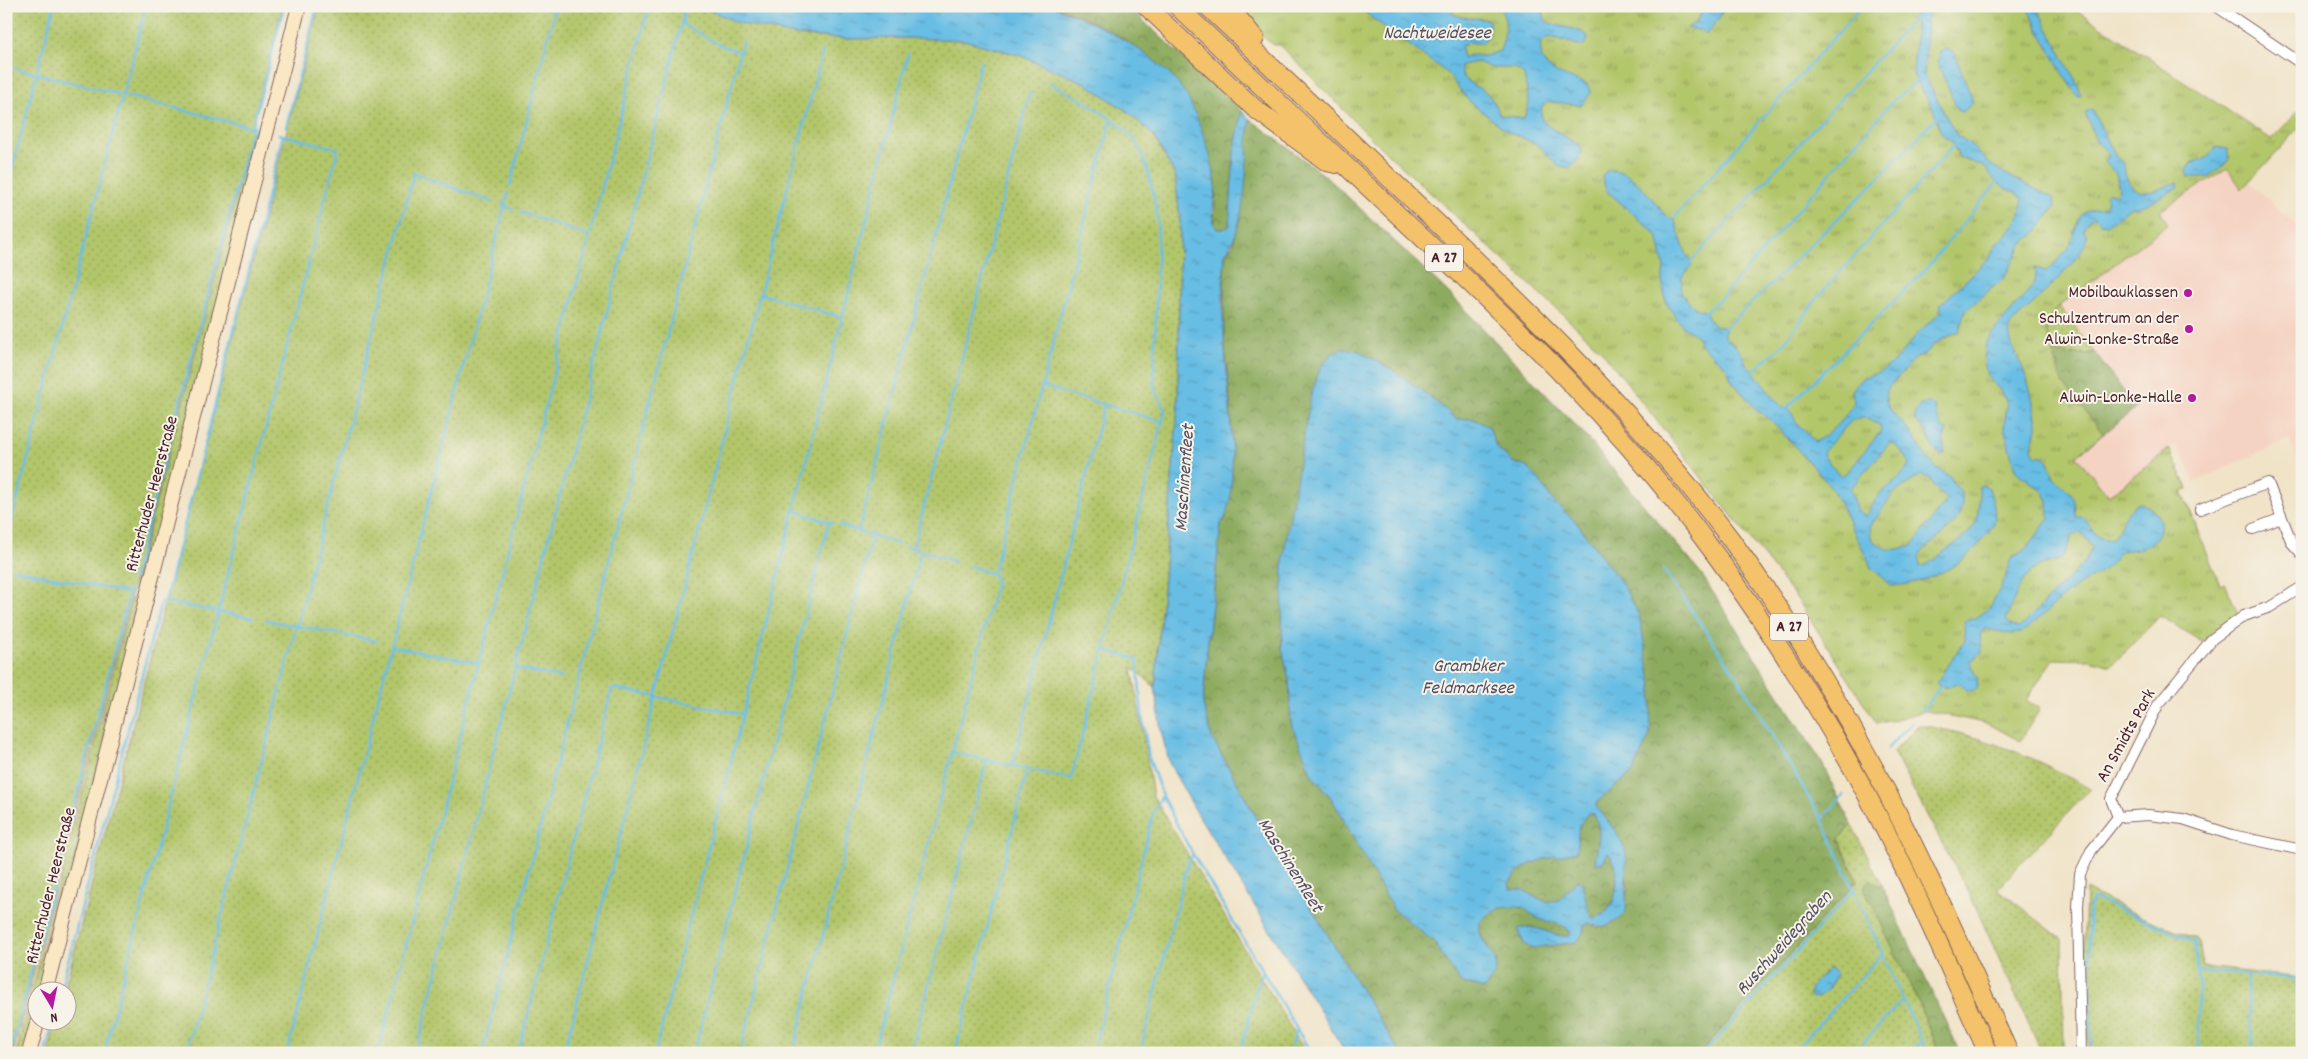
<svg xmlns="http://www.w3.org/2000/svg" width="2308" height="1059" font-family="Dekko,sans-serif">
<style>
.built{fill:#f5d3c2}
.grass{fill:url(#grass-dots);stroke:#7e724a}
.forest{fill:url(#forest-crowns);stroke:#6c6544;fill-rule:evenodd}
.park{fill:url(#park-tufts);stroke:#7e724a}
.water{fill:url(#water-ripples);stroke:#586e88;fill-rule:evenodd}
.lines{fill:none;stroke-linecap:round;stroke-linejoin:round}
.stream{stroke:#67bde4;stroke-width:2.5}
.minor-casing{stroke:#846462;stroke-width:12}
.secondary-casing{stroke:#846462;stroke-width:16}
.motorway-casing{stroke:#846462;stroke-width:20}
.minor{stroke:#fff;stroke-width:10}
.secondary{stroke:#fae7c3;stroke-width:14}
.motorway{stroke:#f3c26a;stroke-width:18}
.poi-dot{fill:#b5179e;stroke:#f7f3e8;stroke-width:2}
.labels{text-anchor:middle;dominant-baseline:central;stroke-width:4;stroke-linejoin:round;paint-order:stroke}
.shield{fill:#f7f3e8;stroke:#7e5f64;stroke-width:1}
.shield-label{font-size:16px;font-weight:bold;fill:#4a1f2b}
.poi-label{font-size:18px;fill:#4a1f2b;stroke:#f7f3e8;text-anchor:end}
.street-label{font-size:18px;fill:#4a1f2b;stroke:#f7f3e8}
.water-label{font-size:19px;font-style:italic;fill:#534e62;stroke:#f7f3e8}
</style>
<defs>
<pattern id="grass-dots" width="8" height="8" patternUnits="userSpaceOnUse" patternTransform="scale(1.25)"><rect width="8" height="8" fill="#b2c66a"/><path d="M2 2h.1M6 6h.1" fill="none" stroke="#93a057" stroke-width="1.8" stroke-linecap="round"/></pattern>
<pattern id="forest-crowns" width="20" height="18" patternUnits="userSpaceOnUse" patternTransform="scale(1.25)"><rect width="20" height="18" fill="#8dab5e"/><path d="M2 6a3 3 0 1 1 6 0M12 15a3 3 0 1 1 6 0" fill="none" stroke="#758b4e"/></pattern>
<pattern id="park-tufts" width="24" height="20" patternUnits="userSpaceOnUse" patternTransform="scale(1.25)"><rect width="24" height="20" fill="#b2c66a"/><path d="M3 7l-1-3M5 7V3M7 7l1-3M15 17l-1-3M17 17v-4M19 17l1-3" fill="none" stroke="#93a057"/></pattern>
<pattern id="water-ripples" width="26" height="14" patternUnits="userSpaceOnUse" patternTransform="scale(1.25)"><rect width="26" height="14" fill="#67bde4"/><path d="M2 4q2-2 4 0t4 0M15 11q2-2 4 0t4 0" fill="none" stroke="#5799b9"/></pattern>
</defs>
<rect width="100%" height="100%" fill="#f7f3e8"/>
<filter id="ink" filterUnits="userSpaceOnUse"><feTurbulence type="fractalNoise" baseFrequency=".02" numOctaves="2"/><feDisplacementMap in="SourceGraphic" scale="10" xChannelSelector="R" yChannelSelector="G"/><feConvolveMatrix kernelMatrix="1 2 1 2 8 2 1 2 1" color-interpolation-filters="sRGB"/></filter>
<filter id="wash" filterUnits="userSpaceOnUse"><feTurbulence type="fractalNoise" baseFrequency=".0096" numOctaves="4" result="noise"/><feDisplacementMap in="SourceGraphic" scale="20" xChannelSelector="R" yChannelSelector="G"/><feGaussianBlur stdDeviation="1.12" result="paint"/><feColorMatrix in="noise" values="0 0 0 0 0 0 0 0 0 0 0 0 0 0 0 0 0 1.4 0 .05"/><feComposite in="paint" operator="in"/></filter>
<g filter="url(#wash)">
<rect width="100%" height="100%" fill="#f0e3c8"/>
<path class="built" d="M2227,168L2242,189L2249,182L2302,231V470L2289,439L2194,482L2184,457L2175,444L2109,496L2075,456L2136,407L2059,306L2168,224L2160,212Z"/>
<path class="grass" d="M6,6H283L13,1053H6Z
M319,6H700L739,23L794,35L849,39L907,38L964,40L1019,55L1085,83L1127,111L1154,136L1175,175L1180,218L1178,407L1155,687L1132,667L1153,796L1306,1053H48L56,1022H68V992L64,991Z
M255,130L263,134L143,588L135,583L253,131Z
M2059,306L2094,352L2084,354L2053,353L2045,327Z
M132,598L140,599L42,991L38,992L37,1011L27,1053H16Z
M1918,725C1981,734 2035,757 2090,789L1997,889L2062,939L2064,1053H2042L1971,897L1893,752Z
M1852,826L1882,885L1879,886L1908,980L1940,1053H1700L1857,881L1839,839Z
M2086,889L2139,916L2194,938L2199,942L2203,967L2302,978V1053H2088L2084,957Z"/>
<path class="forest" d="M1052,6H1127L1242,111L1234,153L1229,226L1224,229H1217L1214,224L1216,182L1212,164L1189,100L1177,83L1124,39L1079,15Z
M1250,119L1328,178L1448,292L1581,431L1700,572L1822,763L1852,826L1839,839L1857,881L1700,1053H1400L1261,826L1212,738L1203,705L1207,650L1221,524L1226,518L1232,456L1230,399L1224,337V280L1225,254L1233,245L1245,166ZM1357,350L1425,393L1457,419H1474L1489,427L1496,447L1512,462L1521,464L1538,478L1552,500L1576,522L1623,585L1639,615L1632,773L1597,802L1596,806L1618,834L1628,888L1624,903L1598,928L1589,923L1584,925L1583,933L1577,942L1547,947L1524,944L1518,929C1542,923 1548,937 1569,936L1570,931C1553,916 1542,928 1525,908C1502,906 1495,906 1479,923V934L1488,946L1484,989L1460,982L1433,941L1393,909L1332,799L1312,775L1291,723L1289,680L1282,648L1283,562L1305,441L1306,418Z
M2144,242L2059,306L2045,327L2053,353L2084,354L2094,352L2136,408L2076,456L2109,496L2169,449L2188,489L2182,492L2196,525L2111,540L2010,325Z
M1588,813L1594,814C1603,832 1597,845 1595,863H1602L1608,853C1620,866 1619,900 1606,912C1603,915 1598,917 1595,919L1589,916L1582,882L1578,879C1572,885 1566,896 1559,900C1548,907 1525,890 1510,889L1509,883C1527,858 1548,859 1576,852L1579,826Z
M1871,879L1879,886L1882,885L1960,1053H1940L1908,980L1864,888Z"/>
<path class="park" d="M1240,6H2070L2271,139L2302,108V125L2242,189L2227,168L2160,211L2168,224L2059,306L2045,327L2062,382L2103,434L2076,456L2109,496L2169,449L2188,489L2182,492L2220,585L2225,583L2238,614L2223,623L2202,642L2160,616L2111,666L2089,660L2053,659L2026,700L2040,709L2020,741L1989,724L1926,711L1877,724L1798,600L1601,350L1374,141L1280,45H1274L1262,36Z"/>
<path class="water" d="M700,6H1052C1095,21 1168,58 1189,100C1200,122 1212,156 1215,180C1218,195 1207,216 1217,229H1224L1229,226L1234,153L1242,111L1250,119C1246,156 1248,225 1225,254C1223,282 1222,310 1224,338C1226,373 1243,501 1221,524L1207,650L1203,704L1212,738L1261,826L1400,1053H1346L1197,813L1170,765L1161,731L1155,687L1178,407L1180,218L1175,175L1154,136L1127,111L1085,83L1019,55L964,40L907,38L849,39L794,35L739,23Z
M1356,6H1454L1452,13C1468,21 1473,16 1489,20V36L1482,43H1468L1461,46L1463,58L1469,55L1484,56L1500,51C1505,35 1510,18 1497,6H1541L1546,22L1580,31L1588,36L1587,42L1582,46L1550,37L1541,42C1537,74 1564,74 1587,84L1591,93L1582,105L1550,102L1542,106L1541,114L1544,123L1581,147L1582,154L1571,168L1558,166L1538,145L1507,131L1469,101L1447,73ZM1478,62L1492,68H1515L1524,75L1529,103L1524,118L1500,115C1496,107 1492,97 1485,92C1474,84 1459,81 1461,65Z
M1725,6L1719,18L1706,35L1702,31L1687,28L1696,22L1705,7Z
M1906,6H1930L1927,20L1924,75L1957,136C1971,142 1979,155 1990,164C2011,179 2031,186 2053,198L2055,207L2034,235L2022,244L2004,278L1965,311L1959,331L1934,344L1926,354L1917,357L1886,390C1883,407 1898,417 1908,429C1926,452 1922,461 1951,477L1953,484C1959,488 1962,492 1962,500C1963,527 1933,537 1919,556L1920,567C1931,563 1937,557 1946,550C1977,529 1979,525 1979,486L1983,485L1989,488C1992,499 1997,512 1994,523C1993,526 1989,530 1987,533C1967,565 1929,583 1892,586L1872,568L1832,488L1772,421L1756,409L1731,380L1727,368L1700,344L1696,335L1683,327L1666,303L1662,281L1664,268L1657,235L1606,190L1602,177L1606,171C1630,164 1653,201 1667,217C1671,218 1675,220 1676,224C1681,239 1685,252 1692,266L1682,277L1681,293L1694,307L1706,312L1708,318L1714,326L1724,327L1726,330L1723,334C1727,341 1732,342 1737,348C1744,355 1744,364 1753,370C1755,376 1776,400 1781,406C1784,409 1788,408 1791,411L1796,422L1815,442C1830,434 1845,418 1854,403L1852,390L1863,377C1888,374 1902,353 1917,334C1923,327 1933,320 1940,313L1941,304L1991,256C1998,232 2020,235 2022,200L2015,192L2006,189L1991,176L1985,167L1959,157L1952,142L1941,133L1934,111L1913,75L1916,27L1913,10ZM1862,417L1880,425L1881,431L1848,472L1840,476L1823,455L1824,451L1851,421ZM1890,443C1900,448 1905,453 1909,464C1902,479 1889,485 1878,496C1873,503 1871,510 1865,516L1858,511L1850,489ZM1921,475L1930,479L1933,486L1946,499L1945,502L1912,546C1892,551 1886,552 1871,538L1870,527L1893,494Z
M2026,6H2036L2078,85L2081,96L2078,97L2062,73Z
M1946,49L1954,52L1973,101L1971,105L1962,112L1958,111L1937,62L1940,52Z
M2092,109L2116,157L2124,163C2124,181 2133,196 2154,191C2162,189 2167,184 2177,183L2179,187L2145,205L2130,208L2108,224L2100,223L2094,217L2088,221L2083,229L2087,235C2088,256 2027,309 2010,325C2007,346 2020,358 2026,376C2030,388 2035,410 2037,423C2039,435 2026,443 2036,456H2044L2047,459L2054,478L2071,493L2075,501L2076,517H2083L2098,537L2111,540C2123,526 2121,514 2139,503C2165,509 2168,537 2144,547C2136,550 2128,550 2120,551C2106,574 2092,575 2072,590C2054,603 2040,620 2021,633L2012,634L1986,629L1980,634L1982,652L1971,661V667L1978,679L1976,690L1966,691L1962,686L1958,684C1949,687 1944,688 1936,683L1965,641L1964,627L1966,621L1976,618L1990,608L2005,579L2010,560L2028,547L2049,518L2048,501L2043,491L2019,474L2013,462L2004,427L2007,403L1999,389L1987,377L1984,361L1986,343L1993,332L2033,286L2036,278L2035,268L2046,271C2053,264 2065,255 2070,245C2080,222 2074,208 2105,208L2108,200L2105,195L2108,192L2116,195L2119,190L2116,174L2104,161L2108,158V153L2096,141L2085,112ZM2082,533L2092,547L2084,563L2019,628L2010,625L2006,619C2013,602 2022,575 2039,566C2045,562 2055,563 2061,558C2068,551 2068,542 2074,534Z
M2216,147L2227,149L2229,161L2208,177H2188L2186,172L2192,162C2201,161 2211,156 2216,147Z
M1342,349L1357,350L1391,369L1425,393L1457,419H1474L1489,427L1496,447L1512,462L1527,467L1538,478L1552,500L1576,522L1623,585L1639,615L1652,686L1650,735L1632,773L1597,802L1596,806L1618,834L1626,853V912C1615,923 1604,931 1589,923L1584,925L1583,933L1577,942L1531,948L1524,944L1518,929C1540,923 1549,937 1569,936L1570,931C1553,916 1542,928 1525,908C1502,906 1495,906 1479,923C1479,954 1514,955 1484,989L1460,982L1433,941L1393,909L1332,799L1312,775L1291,723L1289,680L1282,648L1283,562L1287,534L1311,395L1321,367L1331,354ZM1588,813L1594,814C1603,832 1597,845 1595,864L1602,863L1608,853C1621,866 1619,900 1606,912C1603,915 1598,917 1595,919L1590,916L1582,882L1578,879L1559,900L1546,902L1521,889H1510L1509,883C1526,858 1549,859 1576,852L1579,826Z
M1929,403L1934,406L1941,427L1947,430L1943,442L1945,454L1941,455L1932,447L1927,432L1915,421V412L1921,404Z
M1829,968L1837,974C1831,985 1825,997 1812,998L1809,995L1812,986Z"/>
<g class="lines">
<path class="stream" d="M538,6L555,11
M681,23L718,44L740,52
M6,66L259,129
M1048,82C1072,94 1116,118 1133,138C1146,153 1156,203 1158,223L1154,386L1165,411L1104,650L1137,659L1142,715L1149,758L1162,796L1191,851L1311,1053
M286,127L317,6
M510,186L556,6
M6,193L54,6
M502,205L513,209
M520,212L589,236
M1672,220L1862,6
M1688,265L1916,17
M761,294L841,317
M1704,313L1724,295L1892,102L1918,80
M1722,331L1871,186L1938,116
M1752,372L1784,343L1822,292L1956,143
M1042,386L1163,422
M1786,409L1926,269L1999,180
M793,510L832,523
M839,525L899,544
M859,531L981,61
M8,535L146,6
M905,546L954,561
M913,549L1030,92
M970,566L993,574
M13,569L129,593
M1663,569L1738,678L1822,819
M133,580L284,6
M165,602L253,618
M266,620L377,641
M391,646L478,663
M515,668L562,678
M1922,711L1943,683
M1888,748L1912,723
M952,752L1071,779L1104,650
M1013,764L1104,404
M1843,795L1822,819L1927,1053
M2198,971L2302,979
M2246,976L2253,1053
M2295,978L2302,1028
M60,992L161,602H165L283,135
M10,1053L130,590
M45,1053L53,1022
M104,1053L338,149L279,134
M186,1053L414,173L492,202
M287,1053L508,193
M378,1053L649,6
M416,1053L684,14L676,6
M482,1053L743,41
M518,1053L612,688L743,714
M564,1053L823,50
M655,1053L743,714L908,54
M694,1053L829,522
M740,1053L872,536
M793,1053L921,551
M874,1053L995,587L996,581L993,574L1111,120
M911,1053L987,759
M955,1053L1028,768
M1093,1053L1153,813L1162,796
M1140,1053L1187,865L1193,854
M1240,1053L1259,980L1263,972
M1290,1053L1297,1029
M1704,1053L1854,889
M1793,1053L1883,953
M1854,1053L1903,999
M1911,1053L1921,1041
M2091,1053L2089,906L2094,898L2194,942L2198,973L2199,1053"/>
</g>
</g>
<g filter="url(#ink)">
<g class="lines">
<g class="minor-casing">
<path id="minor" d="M2216,6L2302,64
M2200,509L2268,483L2292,543L2302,554
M2253,529L2282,518
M2118,817L2111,799L2158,705L2212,639L2244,616L2270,607L2302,587
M2081,1053L2078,907L2080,874L2091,851L2118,817L2148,815L2183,819L2232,835L2302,850"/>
</g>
<g class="secondary-casing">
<path id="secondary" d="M45,992L299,6
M29,1053L38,1020"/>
</g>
<g class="motorway-casing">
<path id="motorway" d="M1146,6L1254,108L1327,162L1336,164
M1177,6C1250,76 1324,145 1397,214C1512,321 1625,430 1718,558C1768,627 1814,699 1855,773C1905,863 1945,959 1988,1053
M1207,6C1284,78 1360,150 1436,222C1541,322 1645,424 1732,541C1799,633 1858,732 1908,834C1944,906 1976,980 2009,1053
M1228,6L1255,38"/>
</g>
<use href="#minor" class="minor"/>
<use href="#secondary" class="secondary"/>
<use href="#motorway" class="motorway"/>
</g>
</g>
<g class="poi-dot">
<circle cx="2188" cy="293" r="5"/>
<circle cx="2189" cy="329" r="5"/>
<circle cx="2192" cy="398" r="5"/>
</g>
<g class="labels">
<g class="shield">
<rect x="1425" y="244.5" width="38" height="27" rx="4"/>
<rect x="1770" y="613.5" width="38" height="27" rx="4"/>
</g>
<g class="shield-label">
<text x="1444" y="258">A 27</text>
<text x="1789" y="627">A 27</text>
</g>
<g class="poi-label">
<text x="2178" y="293">Mobilbauklassen</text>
<text x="2179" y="319">Schulzentrum an der<tspan x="2179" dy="21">Alwin-Lonke-Straße</tspan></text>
<text x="2182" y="398">Alwin-Lonke-Halle</text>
</g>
<g class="street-label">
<text transform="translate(153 494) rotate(-75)">Ritterhuder Heerstraße</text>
<text transform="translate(2127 736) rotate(-61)">An Smidts Park</text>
<text transform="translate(52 886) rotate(-76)">Ritterhuder Heerstraße</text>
</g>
<g class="water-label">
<text x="1437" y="34">Nachtweidesee</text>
<text transform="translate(1186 478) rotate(-86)">Maschinenfleet</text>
<text x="1468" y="667">Grambker<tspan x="1468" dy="22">Feldmarksee</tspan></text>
<text transform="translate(1289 866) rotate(58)">Maschinenfleet</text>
<text transform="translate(1785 944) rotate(-48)">Ruschweidegraben</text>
</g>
</g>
<rect width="2308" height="1059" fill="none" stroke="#f7f3e8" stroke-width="25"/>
<g transform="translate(52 1006) rotate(170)"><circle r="24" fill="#f7f3e8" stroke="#b29e9c"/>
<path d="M0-4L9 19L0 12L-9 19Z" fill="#b5179e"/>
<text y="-8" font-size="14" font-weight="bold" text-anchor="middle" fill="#4a1f2b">N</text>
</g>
</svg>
